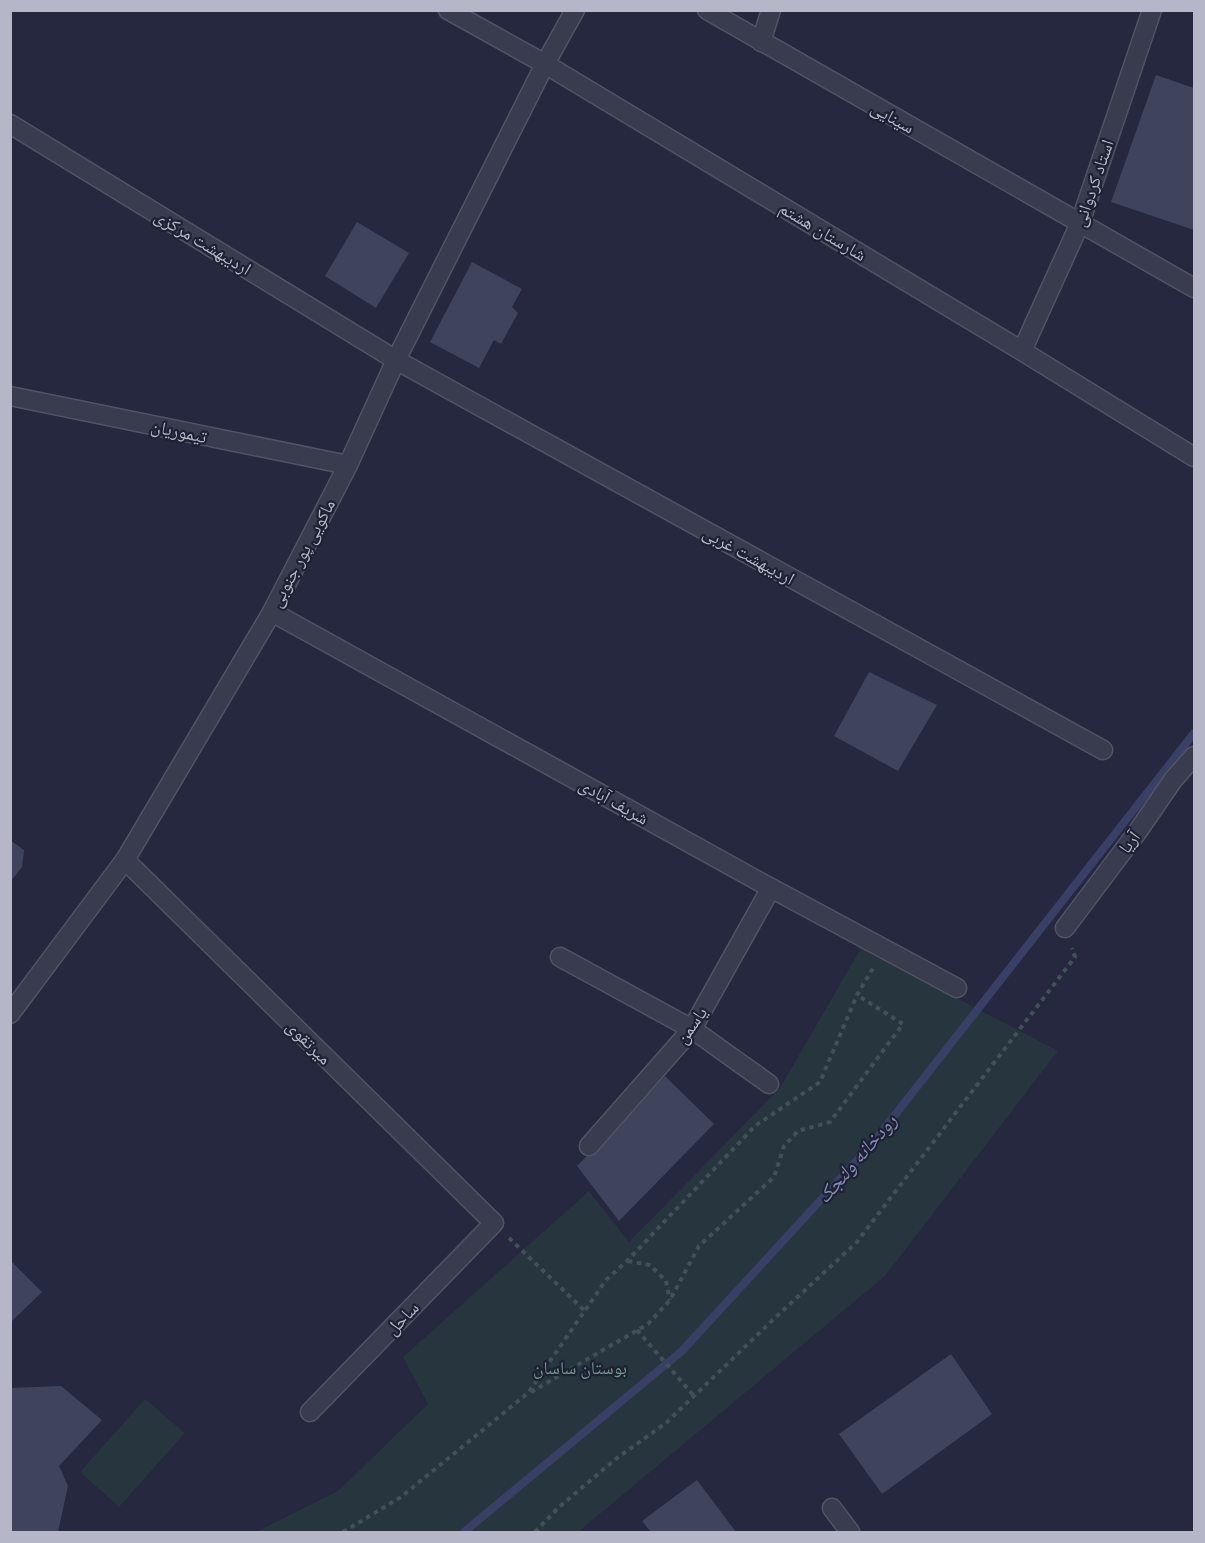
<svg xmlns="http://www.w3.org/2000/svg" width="1205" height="1543" font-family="'Titillium Web','Noto Naskh Arabic',sans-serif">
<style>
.green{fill:#27353f}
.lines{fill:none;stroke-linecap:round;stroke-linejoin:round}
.stream{stroke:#393f65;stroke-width:8}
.building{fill:#3f435c}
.minor-casing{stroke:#515466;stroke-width:21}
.tertiary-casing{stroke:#515466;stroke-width:21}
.path{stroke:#425159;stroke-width:4;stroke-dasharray:4.5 4.5;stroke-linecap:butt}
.minor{stroke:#393c4e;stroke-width:18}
.tertiary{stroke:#393c4e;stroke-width:18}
.labels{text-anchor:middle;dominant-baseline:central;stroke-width:4.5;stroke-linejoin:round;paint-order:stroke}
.street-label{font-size:18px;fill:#b5b7c9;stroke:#1e2133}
.park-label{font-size:18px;fill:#6d9a85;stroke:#1e2133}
.water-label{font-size:20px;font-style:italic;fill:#858bb4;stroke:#1e2133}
</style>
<rect width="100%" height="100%" fill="#25283e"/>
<path class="green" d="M861,948L1058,1051L885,1276L578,1532H256L338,1491L428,1404L403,1357L589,1191L629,1242L780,1088Z
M145,1399L185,1433L119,1507L80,1472Z"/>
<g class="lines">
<path class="stream" d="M464,1532L682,1351L873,1143L1194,733"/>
</g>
<path class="building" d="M1156,75L1194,88V230L1111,202Z
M357,222L409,253L376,308L325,276Z
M472,262L522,289L512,307L518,313L501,344L494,340L479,368L430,342Z
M869,672L937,705L898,771L834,736Z
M10,840L24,850L22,867L10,882Z
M665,1076L714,1124L619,1221L577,1166Z
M10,1260L42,1292L10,1323Z
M951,1354L992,1414L882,1494L839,1434Z
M61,1386L102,1420L59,1466L68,1486L58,1532H10V1388Z
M697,1480L736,1532H651L642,1521Z"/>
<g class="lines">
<g class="minor-casing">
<path id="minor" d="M448,10L545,64L1022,351L1194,457
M707,10L1194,288
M761,42L771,10
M10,124L396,360L1103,750
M1022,351L1080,223
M10,396L348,465
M272,612L771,888L957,988
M125,860L494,1223L310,1412
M1065,928L1138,831L1173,780L1194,756
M560,957L692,1029L769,1084
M589,1146L692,1029L771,888
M832,1508L850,1532"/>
</g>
<g class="tertiary-casing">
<path id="tertiary" d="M1080,223L1152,10
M10,1014L125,860L272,612L348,465L396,360L545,64L575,10"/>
</g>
<path class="path" d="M509,1238L585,1311
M628,1261L650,1265L666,1281L670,1300
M637,1330L694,1396
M531,1392L648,1324L670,1300L699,1246L774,1177L784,1146L798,1131L830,1122L903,1024L857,995
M343,1532L401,1497L528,1393L606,1280L627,1261L755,1126L820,1082L857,995L873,968
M535,1532L558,1508L617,1458L666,1423L777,1316L856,1243L1075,957L1072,948"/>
<use href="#minor" class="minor"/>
<use href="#tertiary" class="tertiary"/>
</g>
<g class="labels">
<g class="street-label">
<text transform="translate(893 117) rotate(30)">سینایی</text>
<text transform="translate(1093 183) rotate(-71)">استاد کردوانی</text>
<text transform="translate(823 231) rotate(31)">شارستان هشتم</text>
<text transform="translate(203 242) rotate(31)">اردیبهشت مرکزی</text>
<text transform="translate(179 431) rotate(12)">تیموریان</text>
<text transform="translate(302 553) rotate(-62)">ماکویی‌ پور جنوبی</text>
<text transform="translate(749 555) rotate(29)">اردیبهشت غربی</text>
<text transform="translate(614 801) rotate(29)">شریف آبادی</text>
<text transform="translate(1129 842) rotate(-53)">آریا</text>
<text transform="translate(691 1025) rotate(-55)">یاسمن</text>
<text transform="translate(309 1042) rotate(45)">میرتقوی</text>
<text transform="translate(402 1318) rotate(-46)">ساحل</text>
</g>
<g class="park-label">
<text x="580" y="1367">بوستان ساسان</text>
</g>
<g class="water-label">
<text transform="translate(856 1158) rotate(-49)">رودخانه ولنجک</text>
</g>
</g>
<rect width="1205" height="1543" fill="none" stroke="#b5b7c9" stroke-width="24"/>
</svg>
